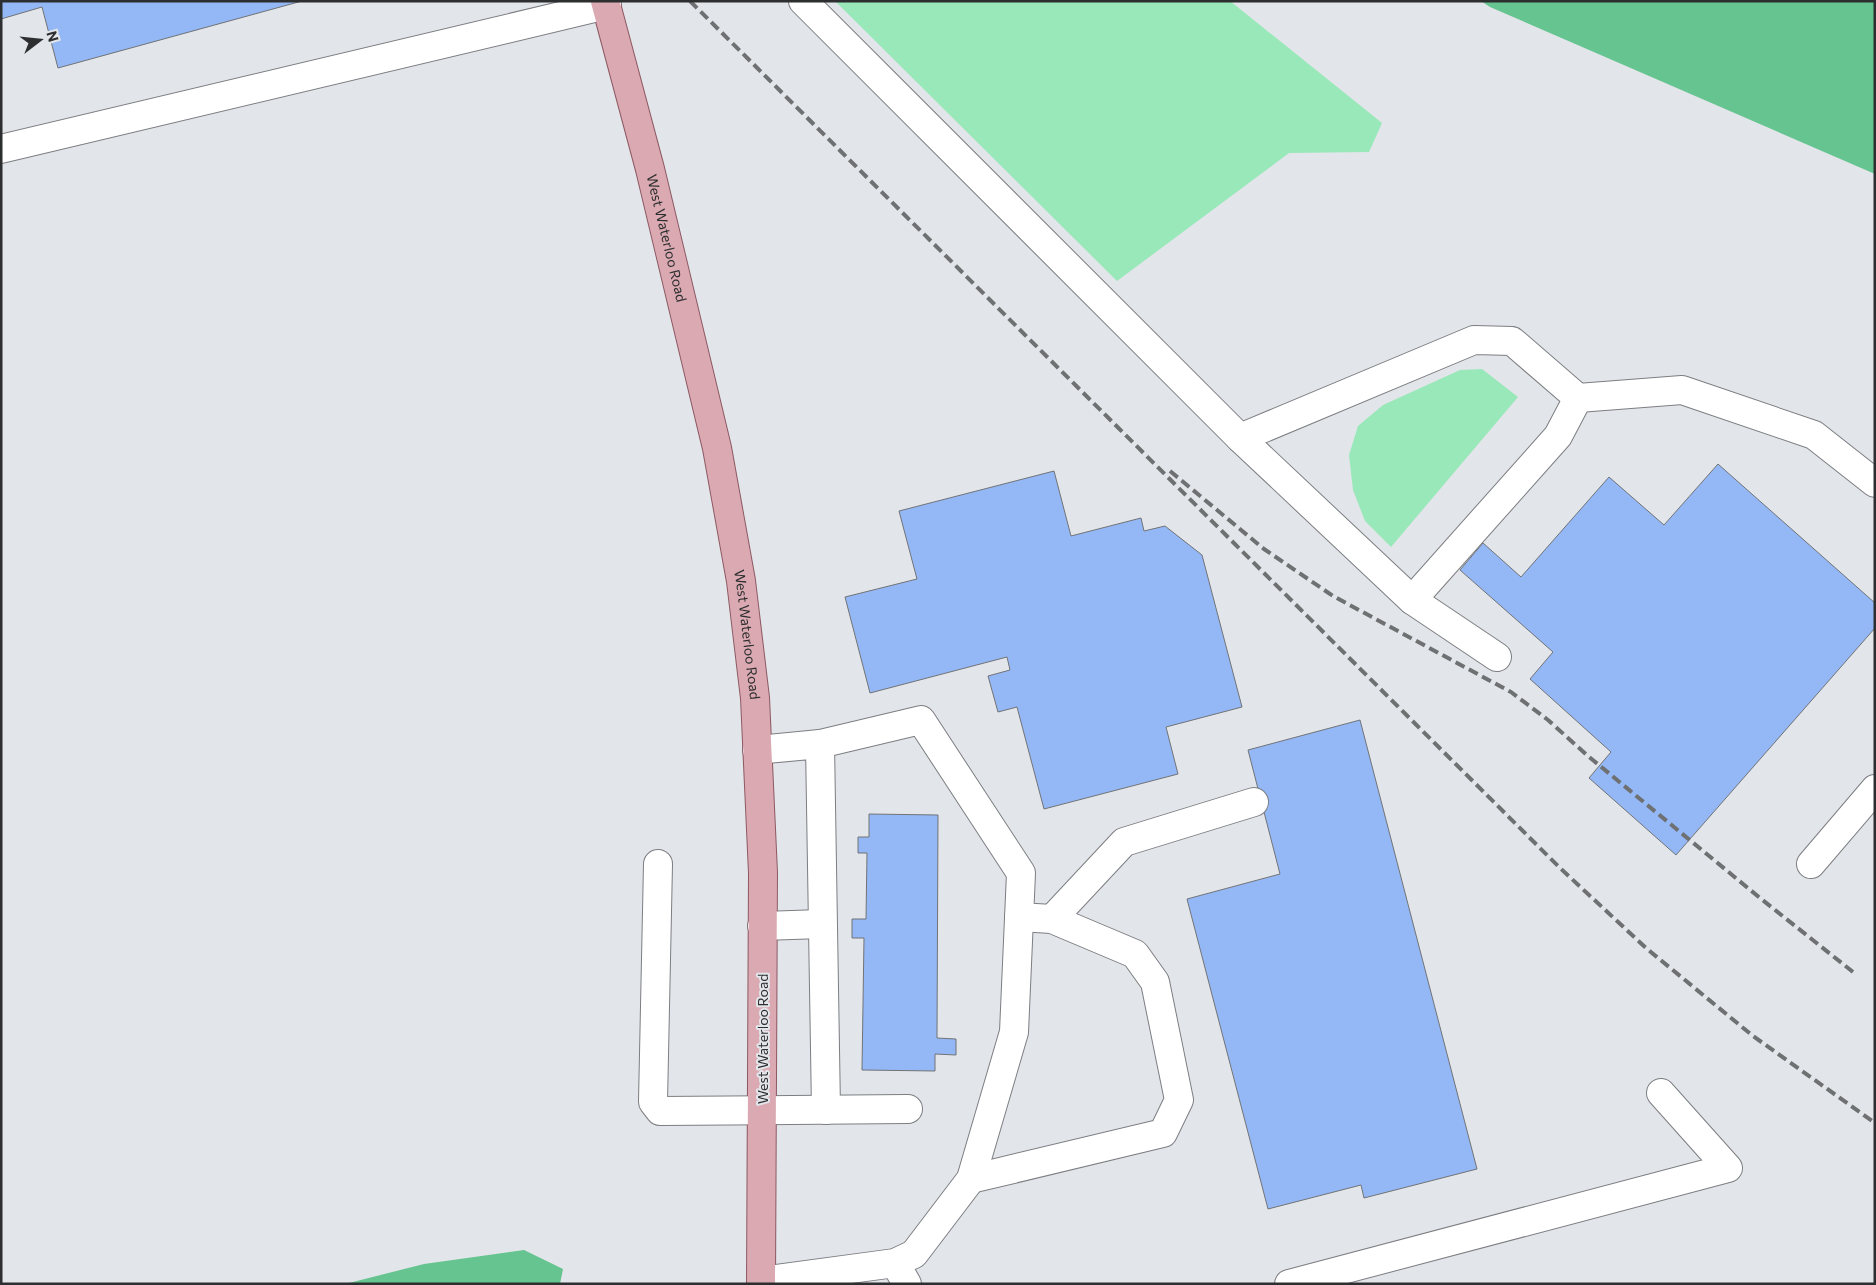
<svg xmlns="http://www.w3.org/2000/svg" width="1876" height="1285" viewBox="0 0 1876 1285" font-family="Commissioner,sans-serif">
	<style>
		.green { fill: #99e8b9 }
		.forest { fill: #65c48f }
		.building { fill: #94b8f5; stroke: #717377 }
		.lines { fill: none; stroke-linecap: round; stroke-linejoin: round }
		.minor-casing { stroke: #7c7e82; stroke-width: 30 }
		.major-casing { stroke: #8d5963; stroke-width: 30 }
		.minor { stroke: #fff; stroke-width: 28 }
		.major { stroke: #daa9b2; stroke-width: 28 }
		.rail { stroke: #6e7072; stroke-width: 4; stroke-dasharray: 10 5; stroke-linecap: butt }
		.labels { text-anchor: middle; stroke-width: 4; stroke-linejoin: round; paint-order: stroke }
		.street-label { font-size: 14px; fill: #2d2e2f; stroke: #e2e5e9 }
	</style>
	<rect width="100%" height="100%" fill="#e2e5e9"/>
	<g class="green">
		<path d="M835,1H1230L1382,123L1369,152L1289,153L1117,281Z"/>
		<path d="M1482,369L1518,397L1391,547L1365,521L1353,490L1349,455L1358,426L1383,405L1460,370Z"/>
	</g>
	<g class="forest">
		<path d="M1481,1H1875V174L1490,7Z"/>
		<path d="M524,1250L563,1269L560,1284H345L424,1264Z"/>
	</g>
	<g class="building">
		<path d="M1,1H302L58,68L42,7L1,19Z"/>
		<path d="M1718,464L1875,603V628L1676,855L1589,778L1611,752L1530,679L1553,652L1460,570L1483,543L1521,577L1609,477L1664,525Z"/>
		<path d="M1054,471L1071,536L1141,518L1144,531L1165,526L1202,555L1242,707L1166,727L1178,774L1044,809L1017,707L998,712L988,676L1010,670L1007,657L870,693L845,597L917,579L899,511Z"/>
		<path d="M1360,720L1477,1169L1364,1198L1361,1185L1268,1209L1187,899L1280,874L1248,750Z"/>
		<path d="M869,814L938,815L937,1038L956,1039V1055L935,1054V1071L862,1070L864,938H852V919H866L867,853H858V837H869Z"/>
	</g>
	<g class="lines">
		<defs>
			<g id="minor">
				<path d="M803,1L1240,438L1412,600L1497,657"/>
				<path d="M1,149L607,5"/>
				<path d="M1240,438L1474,340L1512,341L1578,398L1682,390L1814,435L1875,483"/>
				<path d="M1412,600L1558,436L1578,398"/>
				<path d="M757,750L820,744L826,1110"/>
				<path d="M658,864L653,1102L660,1111L908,1109"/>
				<path d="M1811,864L1875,789"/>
				<path d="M1052,919L1124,842L1254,802"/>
				<path d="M762,926L822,924"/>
				<path d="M971,1179L1163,1133L1179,1100L1155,982L1135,954L1052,919L1019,917"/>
				<path d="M895,1263L907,1284"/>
				<path d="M761,1281L895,1263L914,1254L971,1179L1014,1032L1021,873L921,720L820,744"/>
				<path d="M1289,1284L1728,1168L1661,1093"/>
			</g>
			<g id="major">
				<path id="s1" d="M605,1L650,169L717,448L741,581L755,698L763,873L761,1284"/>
			</g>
		</defs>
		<use href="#minor" class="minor-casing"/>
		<use href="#major" class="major-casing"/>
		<use href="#minor" class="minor"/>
		<use href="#major" class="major"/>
		<g class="rail">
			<path d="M690,1L1559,867L1646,948L1753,1036L1875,1123"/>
			<path d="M1170,471L1264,549L1333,596L1511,692L1548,720L1588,756L1760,898L1853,972"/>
		</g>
	</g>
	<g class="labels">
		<g class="street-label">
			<text dy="5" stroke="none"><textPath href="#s1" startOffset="245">West Waterloo Road</textPath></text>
			<text dy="5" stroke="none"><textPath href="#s1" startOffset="650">West Waterloo Road</textPath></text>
			<text transform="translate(763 1039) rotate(-90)" y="5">West Waterloo Road</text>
		</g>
	</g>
	<rect width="1876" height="1285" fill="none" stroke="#2d2e2f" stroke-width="5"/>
	<g transform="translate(40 40) rotate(74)" stroke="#e2e5e9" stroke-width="4" paint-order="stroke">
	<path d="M0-4L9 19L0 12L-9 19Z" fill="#2d2e2f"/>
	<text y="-8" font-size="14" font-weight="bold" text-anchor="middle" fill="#2d2e2f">N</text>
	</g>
</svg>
